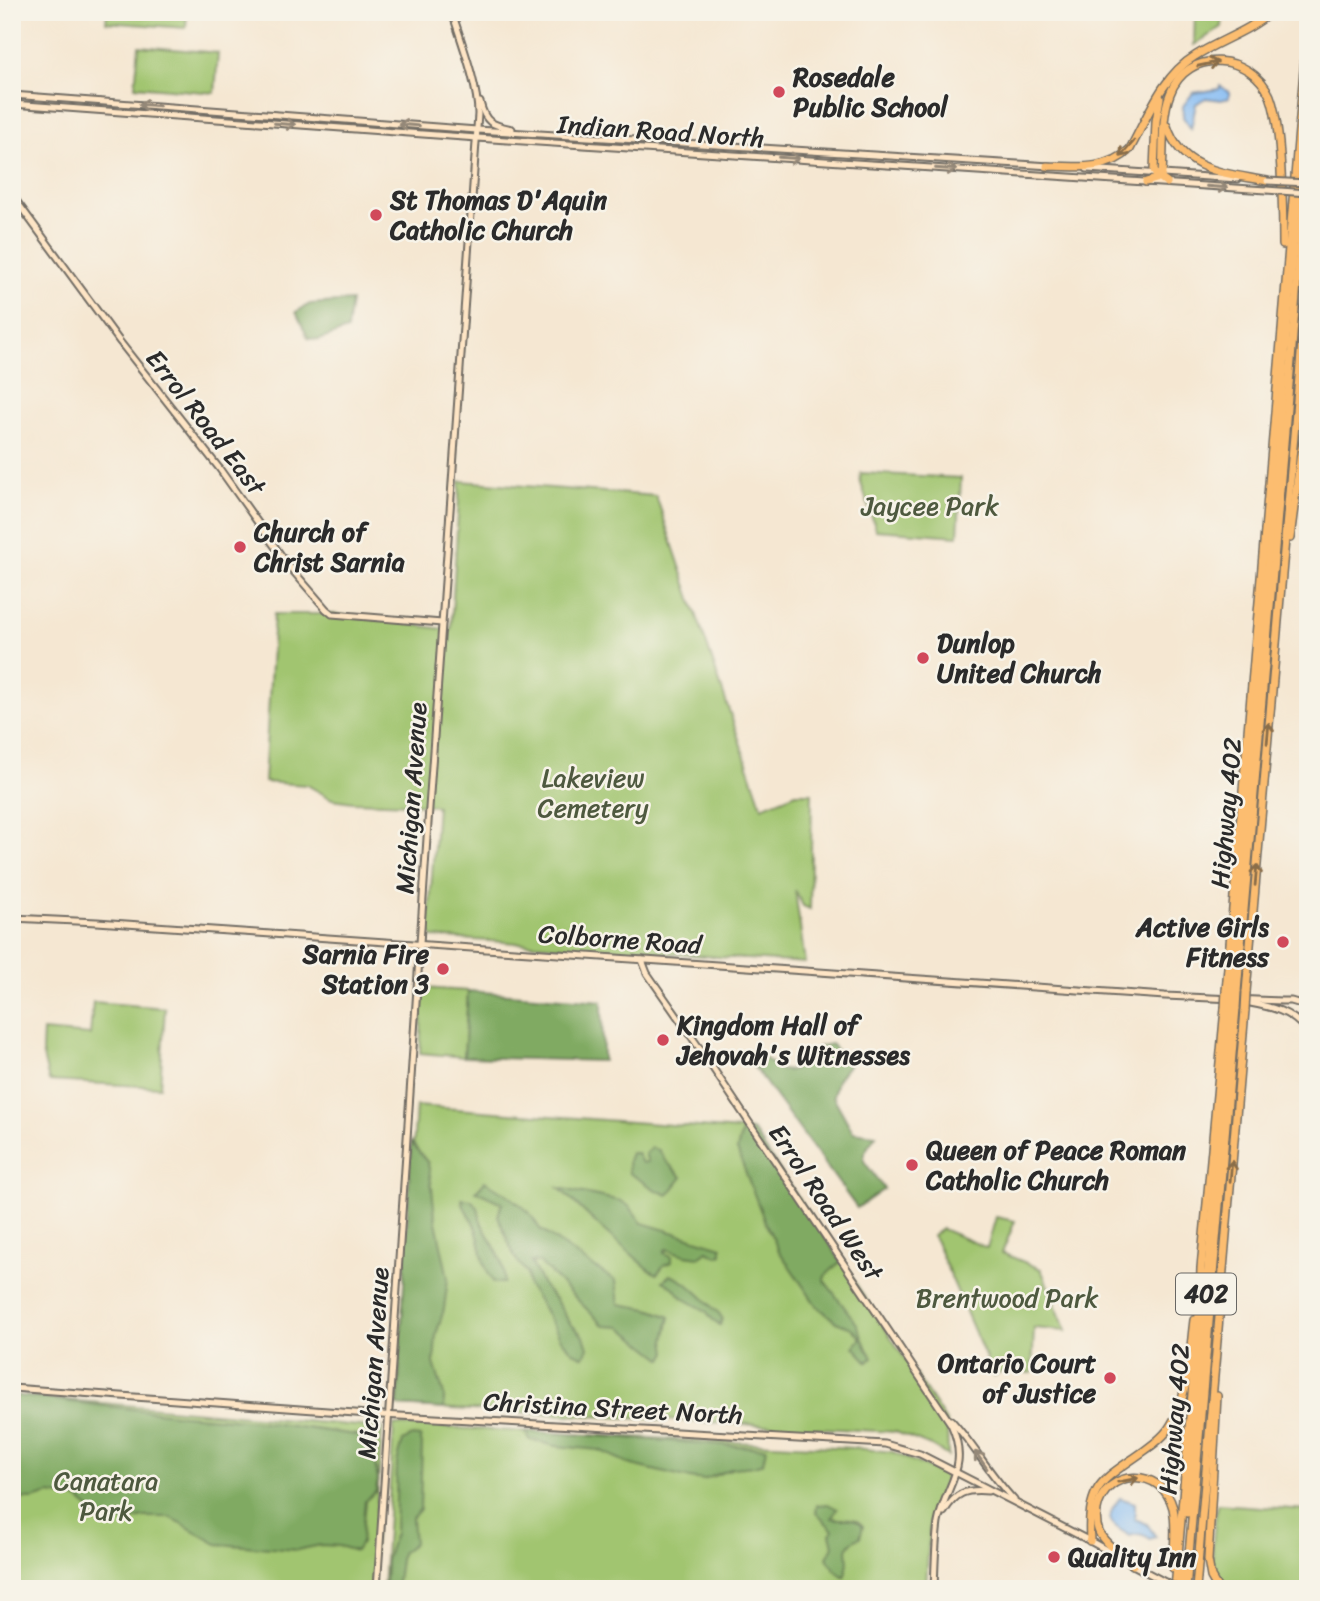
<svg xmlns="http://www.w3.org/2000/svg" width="1320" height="1601" viewBox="0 0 1320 1601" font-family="Sriracha,sans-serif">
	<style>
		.green { fill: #a1c56f; stroke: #66784d; stroke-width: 2 }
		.forest { fill: #80aa62; stroke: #566a46; stroke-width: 2 }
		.water { fill: #84bbf4; stroke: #587390; stroke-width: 2 }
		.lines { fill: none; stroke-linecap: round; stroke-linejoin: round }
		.secondary-casing { stroke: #726d65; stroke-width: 9 }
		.highway-casing { stroke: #726d65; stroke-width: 10 }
		.secondary { stroke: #fee5c5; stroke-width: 5 }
		.highway { stroke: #fcbd6f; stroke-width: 7 }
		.secondary-bridge-casing { stroke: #726d65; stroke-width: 9; stroke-linecap: butt }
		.highway-bridge-casing { stroke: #726d65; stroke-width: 10; stroke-linecap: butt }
		.secondary-bridge { stroke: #fee5c5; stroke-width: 5 }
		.highway-bridge { stroke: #fcbd6f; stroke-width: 7 }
		.oneway { stroke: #896d4a }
		.oneway2 { stroke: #948878 }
		.poi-dot { fill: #d1495b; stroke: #f7f3e8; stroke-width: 2.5 }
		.labels { text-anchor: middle; stroke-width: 5; stroke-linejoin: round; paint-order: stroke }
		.shield { fill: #f7f3e8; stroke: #686764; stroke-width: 2 }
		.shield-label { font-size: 24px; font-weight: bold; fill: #2b2b2b }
		.poi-label { font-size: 26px; font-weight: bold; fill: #2b2b2b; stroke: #f7f3e8; text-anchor: start }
		.street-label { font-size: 26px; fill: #2b2b2b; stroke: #f7f3e8 }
		.park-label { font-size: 26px; fill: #4e593f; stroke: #f7f3e8 }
	</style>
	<rect width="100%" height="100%" fill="#f7f3e8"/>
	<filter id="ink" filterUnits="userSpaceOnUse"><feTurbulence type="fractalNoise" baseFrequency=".0143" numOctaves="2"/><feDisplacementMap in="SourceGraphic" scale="14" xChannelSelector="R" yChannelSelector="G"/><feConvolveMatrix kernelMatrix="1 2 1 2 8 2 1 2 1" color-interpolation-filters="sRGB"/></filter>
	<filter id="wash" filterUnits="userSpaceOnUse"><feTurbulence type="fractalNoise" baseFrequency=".00686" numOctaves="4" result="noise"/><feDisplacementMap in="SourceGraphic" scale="28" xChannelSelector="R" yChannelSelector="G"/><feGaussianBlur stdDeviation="1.57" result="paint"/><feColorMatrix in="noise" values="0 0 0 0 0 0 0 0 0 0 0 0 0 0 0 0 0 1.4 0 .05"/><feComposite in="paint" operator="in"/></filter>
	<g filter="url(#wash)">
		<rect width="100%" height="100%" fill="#f5e7d2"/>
		<g class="green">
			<path d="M107,12H187L186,28L106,22Z"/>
			<path d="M1195,12H1223L1222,27L1194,45Z"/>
			<path d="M139,46L218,53L215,93L135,86Z"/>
			<path d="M861,473L961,478L958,536L876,530L860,480Z"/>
			<path d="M460,481L656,496L762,807L796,793H812L810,909L803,906L795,890L805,963L433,937L428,931L437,806L415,804L353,802L332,799L307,785L264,782L274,614H333L451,630Z"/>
			<path d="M423,988L468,991L464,1057L420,1053Z"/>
			<path d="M93,1002L165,1008L160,1087L49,1081L42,1052L43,1031L90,1035Z"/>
			<path d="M416,1106L753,1131L841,1261L947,1423L948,1456L931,1446L896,1432L396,1406Z"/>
			<path d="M996,1217L1015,1221L1002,1253L1041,1269L1066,1331L1034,1328L1032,1373L1001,1372L994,1377L933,1235L942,1229L987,1248Z"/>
			<path d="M12,1395L382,1428L371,1589H12Z"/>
			<path d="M394,1425L854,1448L893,1452L944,1475L945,1480L930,1515L926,1589H383Z"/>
			<path d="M1217,1504L1308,1510V1589H1224C1205,1568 1215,1531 1217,1504Z"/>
		</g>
		<g class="forest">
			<path d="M351,301L347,330L319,340L308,338L296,312L310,304Z"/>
			<path d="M468,991L602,1001L603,1061L464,1057Z"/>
			<path d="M831,1044L849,1064L837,1080L833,1096L853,1132L876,1135L864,1153V1161L884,1189L857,1208L746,1056L755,1050L780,1070L792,1071L820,1046Z"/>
			<path d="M753,1131L841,1261L825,1276L824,1280L857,1324L867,1349L873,1357L868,1362L854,1347L861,1338L852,1328L836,1322L816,1305L779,1251L765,1222L737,1150L741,1134Z"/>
			<path d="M411,1142L428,1163L432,1188L435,1217L448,1278L444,1309L436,1335L434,1363L444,1395V1409L398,1406Z"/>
			<path d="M651,1148L659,1150L665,1160L682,1177L668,1195L656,1190L629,1173L628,1161L631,1153H637L642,1163L648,1162L645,1154Z"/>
			<path d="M485,1181L508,1195L529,1212L540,1229L585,1261L616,1281L619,1304L649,1309L670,1317L665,1340L667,1352L663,1359L621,1327L604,1326L540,1263L531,1262L545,1289L555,1299L570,1323L584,1337L588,1347L584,1357L573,1352L562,1341L541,1304L528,1286L527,1273L515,1258L498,1216L502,1203L476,1191Z"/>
			<path d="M559,1188L621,1201L630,1207L642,1223L722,1247V1254L717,1256L707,1251L699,1257L685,1255L666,1249L664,1253L672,1256V1262L664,1265L657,1274L651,1271L600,1227Z"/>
			<path d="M462,1199L471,1200C484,1213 476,1211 482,1224C491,1244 506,1258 504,1283H494C480,1264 483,1245 474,1224C470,1214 463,1210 462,1199Z"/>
			<path d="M670,1275C687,1281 699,1293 711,1306C715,1311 719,1311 722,1318L720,1325L712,1319L706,1311L683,1298L673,1287L663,1281Z"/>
			<path d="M12,1395L183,1415L256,1421L370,1437L378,1480L376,1491L365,1501L361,1543L356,1551L338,1546L321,1545L297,1550L217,1544L170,1517H144L124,1522L101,1518L78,1499L50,1494L33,1499L12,1498Z"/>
			<path d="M526,1431L766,1448L763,1463L754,1466L733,1468L704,1480L682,1477L632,1465L599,1450L556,1446L530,1440Z"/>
			<path d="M412,1436L420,1437L422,1444L420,1509L412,1518L414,1543L401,1553L396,1589H385L386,1560L395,1533L397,1462L403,1441Z"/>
			<path d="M828,1504L837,1509L832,1518C847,1522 850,1513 863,1526L860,1537L851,1543L847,1549C848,1559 849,1567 844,1577L835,1570L827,1558L833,1546L830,1534L833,1530L816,1513L817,1505Z"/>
		</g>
		<g class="water">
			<path d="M1220,86L1229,92V98L1221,100L1206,98L1196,104L1191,129L1183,117V106L1193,93L1219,89Z"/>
			<path d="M1120,1498L1135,1503V1519L1147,1524L1156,1537L1150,1539C1144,1534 1137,1533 1130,1536C1109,1523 1103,1519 1120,1498Z"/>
		</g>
	</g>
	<g filter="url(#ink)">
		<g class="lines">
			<defs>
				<g id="secondary">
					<path d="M12,95L477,130L1050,166"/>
					<path d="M480,102C485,123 492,125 512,129"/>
					<path d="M12,104L477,138L1266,190"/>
					<path d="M1087,169L1238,179"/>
					<path d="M12,195L120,342L219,468L288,565L326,609L332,614L442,623"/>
					<path d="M12,918L97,922L1165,996L1282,1001H1291L1308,1006"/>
					<path d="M642,960L647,973L698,1046L951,1424C971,1469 945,1484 938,1523C935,1545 935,1567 934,1589"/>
					<path d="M1245,1002C1272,1007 1290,1010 1308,1032"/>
					<path d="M12,1388L382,1415L885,1444L920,1454L1090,1541L1119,1557"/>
					<path d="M951,1420C974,1445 990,1475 1014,1500"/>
					<path d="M944,1512C956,1492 966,1489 988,1491"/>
					<path d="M1131,1564L1165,1582"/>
					<path d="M377,1589L429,808L478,114C478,85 461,41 452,12"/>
				</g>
				<g id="highway">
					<path d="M1160,98L1156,121L1154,170L1156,175L1167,183"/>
					<path d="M1167,126C1182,172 1226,173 1267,181"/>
					<path d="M1047,166C1075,167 1109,171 1130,149C1148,116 1162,76 1195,56C1220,40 1248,32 1271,12"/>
					<path d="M1146,182L1156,179L1162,174C1164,149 1161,117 1170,94C1187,47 1251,53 1270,96C1276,111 1277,127 1279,143C1282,177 1283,211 1283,245"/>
					<path d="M1290,538L1301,453L1308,418"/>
					<path d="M1226,991C1254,668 1278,345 1308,23"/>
					<path d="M1232,991L1274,497L1296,210L1308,82"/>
					<path d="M1237,992L1291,361L1308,134"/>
					<path d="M1246,992L1308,273"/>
					<path d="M1217,1396L1208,1560L1211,1577L1218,1589"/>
					<path d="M1187,1513L1230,1008"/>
					<path d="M1090,1541C1087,1483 1101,1482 1144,1451C1154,1444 1165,1436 1171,1425C1188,1399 1190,1351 1194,1320"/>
					<path d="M1133,1565C1123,1556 1104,1544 1099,1532C1096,1525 1096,1517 1097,1510C1105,1468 1162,1466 1173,1508C1177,1527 1174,1549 1173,1568"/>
					<path d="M1175,1589L1200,1302L1201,1268L1225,1008"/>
					<path d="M1181,1589L1182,1570"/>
					<path d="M1186,1589L1236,1008"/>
					<path d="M1196,1589L1245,1010"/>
				</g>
			</defs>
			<use href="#secondary" class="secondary-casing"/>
			<use href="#highway" class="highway-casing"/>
			<use href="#secondary" class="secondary"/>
			<use href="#highway" class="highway"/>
			<defs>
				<g id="secondary-bridge">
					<path d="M1267,181L1308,183"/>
					<path d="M1266,190L1308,193"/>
					<path d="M1165,1582L1178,1589"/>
				</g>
				<g id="highway-bridge">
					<path d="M1225,1008L1226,991"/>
					<path d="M1230,1008L1232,991"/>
					<path d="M1236,1008L1237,992"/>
					<path d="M1245,1010L1246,992"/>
				</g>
			</defs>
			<use href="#secondary-bridge" class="secondary-bridge-casing"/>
			<use href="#highway-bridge" class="highway-bridge-casing"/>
			<use href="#secondary-bridge" class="secondary-bridge"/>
			<use href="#highway-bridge" class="highway-bridge"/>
		</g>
		<defs><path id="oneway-shaft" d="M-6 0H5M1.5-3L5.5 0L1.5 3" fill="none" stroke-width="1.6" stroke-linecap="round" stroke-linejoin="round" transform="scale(1.75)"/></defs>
		<g class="oneway">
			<use href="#oneway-shaft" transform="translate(1208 64) rotate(-12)"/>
			<use href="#oneway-shaft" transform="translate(1127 149) rotate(131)"/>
			<use href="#oneway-shaft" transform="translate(1268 733) rotate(-85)"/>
			<use href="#oneway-shaft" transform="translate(1256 875) rotate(-85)"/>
			<use href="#oneway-shaft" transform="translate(1231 1171) rotate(-85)"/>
			<use href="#oneway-shaft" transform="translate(1128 1480) rotate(-11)"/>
		</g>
		<g class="oneway2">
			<use href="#oneway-shaft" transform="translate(149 105) rotate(-176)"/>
			<use href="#oneway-shaft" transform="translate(285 124) rotate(4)"/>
			<use href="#oneway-shaft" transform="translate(409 125) rotate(-175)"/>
			<use href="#oneway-shaft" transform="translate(789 158) rotate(4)"/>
			<use href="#oneway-shaft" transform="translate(946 169) rotate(4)"/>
			<use href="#oneway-shaft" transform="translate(1217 187) rotate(4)"/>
			<use href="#oneway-shaft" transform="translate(981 1460) rotate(-125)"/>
		</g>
	</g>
	<g class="poi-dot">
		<circle cx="779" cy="92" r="7"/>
		<circle cx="376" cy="215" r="7"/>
		<circle cx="240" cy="547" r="7"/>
		<circle cx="923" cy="658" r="7"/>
		<circle cx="1283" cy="942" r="7"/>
		<circle cx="443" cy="969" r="7"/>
		<circle cx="663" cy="1040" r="7"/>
		<circle cx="912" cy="1165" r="7"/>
		<circle cx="1110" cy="1378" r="7"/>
		<circle cx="1054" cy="1557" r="7"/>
	</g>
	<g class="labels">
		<rect class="shield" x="1176" y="1273.5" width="60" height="41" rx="5"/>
		<g class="shield-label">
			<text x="1206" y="1302">402</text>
		</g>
		<g class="poi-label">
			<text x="793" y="86">Rosedale<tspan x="793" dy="30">Public School</tspan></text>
			<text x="390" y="209">St Thomas D'Aquin<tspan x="390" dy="30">Catholic Church</tspan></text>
			<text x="254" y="541">Church of<tspan x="254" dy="30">Christ Sarnia</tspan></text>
			<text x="937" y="652">Dunlop<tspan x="937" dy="30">United Church</tspan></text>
			<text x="1269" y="936" text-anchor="end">Active Girls<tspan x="1269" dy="30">Fitness</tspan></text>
			<text x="429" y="963" text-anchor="end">Sarnia Fire<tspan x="429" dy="30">Station 3</tspan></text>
			<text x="677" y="1034">Kingdom Hall of<tspan x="677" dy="30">Jehovah's Witnesses</tspan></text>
			<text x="926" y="1159">Queen of Peace Roman<tspan x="926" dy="30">Catholic Church</tspan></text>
			<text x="1096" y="1372" text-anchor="end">Ontario Court<tspan x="1096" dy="30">of Justice</tspan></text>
			<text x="1068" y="1566">Quality Inn</text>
		</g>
		<g class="street-label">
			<text transform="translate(661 131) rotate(4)" y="9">Indian Road North</text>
			<text transform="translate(206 422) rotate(52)" y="9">Errol Road East</text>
			<text transform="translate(411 798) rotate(-86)" y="9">Michigan Avenue</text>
			<text transform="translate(1226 813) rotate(-85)" y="9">Highway 402</text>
			<text transform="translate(620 939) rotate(4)" y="9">Colborne Road</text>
			<text transform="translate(826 1202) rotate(56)" y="9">Errol Road West</text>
			<text transform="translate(373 1363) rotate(-86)" y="9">Michigan Avenue</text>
			<text transform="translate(613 1408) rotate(3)" y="9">Christina Street North</text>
			<text transform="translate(1174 1419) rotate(-85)" y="9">Highway 402</text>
		</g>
		<g class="park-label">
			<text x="930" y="515">Jaycee Park</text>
			<text x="593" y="787">Lakeview<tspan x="593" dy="30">Cemetery</tspan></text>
			<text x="1007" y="1307">Brentwood Park</text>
			<text x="106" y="1490">Canatara<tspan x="106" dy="30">Park</tspan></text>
		</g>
	</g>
	<rect width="1320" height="1601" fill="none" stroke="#f7f3e8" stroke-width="42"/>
</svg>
